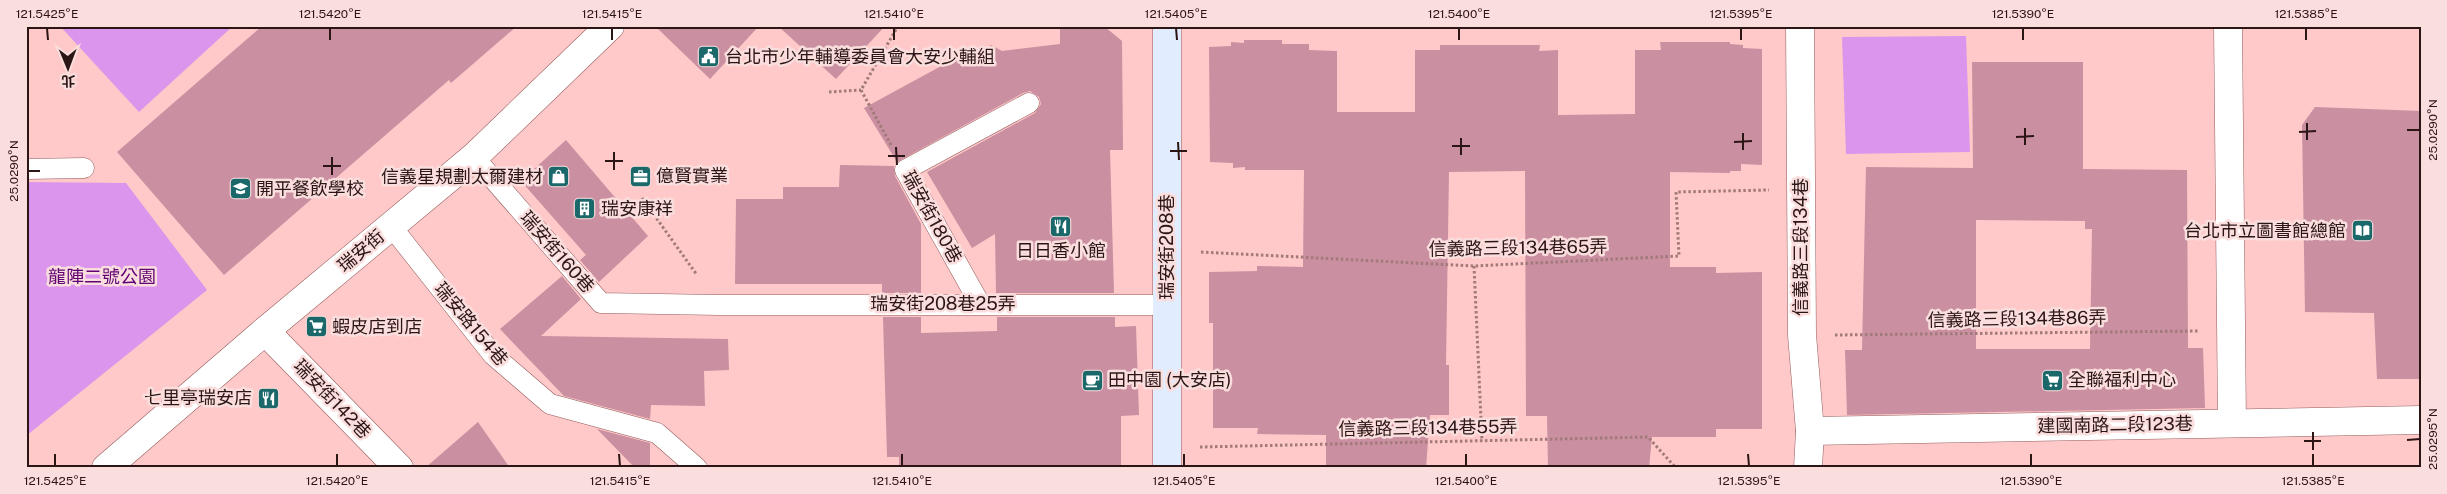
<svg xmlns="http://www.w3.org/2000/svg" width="2447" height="494" viewBox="0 0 2447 494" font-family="'Public Sans','Noto Sans TC',sans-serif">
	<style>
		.green { fill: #db95ed }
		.building { fill: #ca8fa1; fill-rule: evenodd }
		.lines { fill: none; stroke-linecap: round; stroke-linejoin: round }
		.lane-casing { stroke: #955c5d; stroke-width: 21 }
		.street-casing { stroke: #955c5d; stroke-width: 29 }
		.secondary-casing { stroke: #955c5d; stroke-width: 29 }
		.path { stroke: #a17a79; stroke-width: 3; stroke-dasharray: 2.5 2.5; stroke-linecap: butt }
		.lane { stroke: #fff; stroke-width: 20 }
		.street { stroke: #fff; stroke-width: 28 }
		.secondary { stroke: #e1ecfe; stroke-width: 28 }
		.ticks { fill: none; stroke: #2c1515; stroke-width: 2 }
		.labels { text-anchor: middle; stroke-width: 5; stroke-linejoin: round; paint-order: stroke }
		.poi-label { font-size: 18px; fill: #2c1515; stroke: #f9dedd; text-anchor: start }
		.street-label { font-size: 18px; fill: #2c1515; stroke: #f9dedd }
		.park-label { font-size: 18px; fill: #610074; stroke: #f9dedd }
		.neatline { fill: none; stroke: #2c1515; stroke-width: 2 }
		.ticks-label { font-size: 12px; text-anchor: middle; fill: #2c1515 }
	</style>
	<rect width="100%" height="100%" fill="#fec9c8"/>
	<g class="green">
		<path d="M60,26H233L139,112Z"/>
		<path d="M1966,36L1970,152L1846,154L1842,37Z"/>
		<path d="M26,182L126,183L207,290L26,436Z"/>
	</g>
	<g class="building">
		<path d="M262,26H517L451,83L449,80L224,275L117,152Z"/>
		<path d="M655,26H759L710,79Z"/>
		<path d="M778,26H885L836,79Z"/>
		<path d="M1060,26L1105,27L1122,41L1123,150H1110L1114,293H996L995,234L972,248L927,172L1035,113L1041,104L1039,97L1030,91L1023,93L897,162L864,108L967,52L972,60L991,45L1002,51L1060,44Z"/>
		<path d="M1244,40H1282V44H1309V50L1337,51V112H1415V50H1440V45H1540L1539,51L1558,50V115L1635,114V50H1661L1660,42H1730V44L1743,45V48L1762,49V165L1741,164V171H1730V173L1670,172V267H1716V273L1762,272V429H1716V437H1652L1649,468H1548L1547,416H1526L1525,171L1449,172L1446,365H1449V415H1430L1426,468H1326V435L1257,434L1258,428H1213V323H1209V272L1257,271V266L1303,267L1304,170H1245V167L1233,168V163L1210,162L1209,47L1231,46V42L1244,43Z"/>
		<path d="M1972,62H2083V169L2187,170L2188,348H2203L2205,408L1847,415L1845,350H1862L1866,167L1973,168ZM1976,220L2085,221V229H2092L2090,349H1976Z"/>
		<path d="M2315,107L2421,111V379H2377L2374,313L2305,312L2302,125Z"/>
		<path d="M566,140L648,236L599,282L580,260L586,255L521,181Z"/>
		<path d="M840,165L894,166L895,176L921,224V293H882V284H735L736,199H783V187H839Z"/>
		<path d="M562,276L581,299L541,336L728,339L729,370L704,371L705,406L651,405L650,419L564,396L500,329Z"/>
		<path d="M883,317H921V333L997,331V317H1115V327L1136,326L1139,415L1121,416V468H899V457H887Z"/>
		<path d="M478,422L510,468H425Z"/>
		<path d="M597,429L650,443V468H635Z"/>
	</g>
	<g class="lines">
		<defs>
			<g id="lane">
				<path d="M474,157L601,303L719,305H1167"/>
				<path d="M26,169L84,168"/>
				<path d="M391,226L493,355L550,404L657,433L697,468"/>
				<path d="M980,304L905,170L1029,103"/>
			</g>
			<g id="street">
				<path d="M1800,26L1802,335L1810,431L1808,468"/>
				<path d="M2228,26L2232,422"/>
				<path d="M265,331L399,468"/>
				<path d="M1810,431L2421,420"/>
				<path d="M106,468L265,331L474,157L610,26"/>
			</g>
			<path id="secondary" d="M1167,26V468"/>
		</defs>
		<use href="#lane" class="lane-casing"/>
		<use href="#street" class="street-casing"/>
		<use href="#secondary" class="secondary-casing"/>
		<g class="path">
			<path d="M829,92L861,90"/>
			<path d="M891,145L861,90L898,26"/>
			<path d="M642,198L697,275"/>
			<path d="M1201,252L1474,266L1679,256L1676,192L1769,190"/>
			<path d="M1474,266L1482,441"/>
			<path d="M1835,335L2199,331"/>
			<path d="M1200,447L1648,437L1676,468"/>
		</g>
		<use href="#lane" class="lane"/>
		<use href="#street" class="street"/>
		<use href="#secondary" class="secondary"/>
	</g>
	<path class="ticks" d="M47,28L48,40M330,28V40M612,28V40M894,28V40M1176,28L1177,40M1459,28V40M1741,28V40M2023,28V40M2306,28V40M2307,123V140M2025,128V145M2407,130H2420M2299,132L2316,131M1743,133V150M2016,137L2034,136M1461,138V155M1178,142L1179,160M1734,142L1752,141M1452,146H1470M896,147L897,165M1170,151H1187M614,152V170M888,156H905M332,157V175M605,161H623M323,166H341M28,171H40M2313,432V450M2407,440L2420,439M2304,441H2321M55,454V466M337,454V466M619,454L620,466M902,454V466M1184,454V466M1466,454V466M1748,454L1749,466M2031,454V466M2313,454V466"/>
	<defs>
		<symbol id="civic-square" viewBox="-11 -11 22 22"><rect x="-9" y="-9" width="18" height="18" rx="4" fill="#1b686b" stroke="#f9dedd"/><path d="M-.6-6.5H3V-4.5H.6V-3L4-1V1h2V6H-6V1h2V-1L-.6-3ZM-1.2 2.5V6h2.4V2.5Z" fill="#fff"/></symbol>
		<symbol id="office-square" viewBox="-11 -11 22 22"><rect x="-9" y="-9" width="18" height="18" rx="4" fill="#1b686b" stroke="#f9dedd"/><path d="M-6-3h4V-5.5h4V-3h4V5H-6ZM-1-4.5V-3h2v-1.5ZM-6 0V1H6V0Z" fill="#fff"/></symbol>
		<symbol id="shop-square" viewBox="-11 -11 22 22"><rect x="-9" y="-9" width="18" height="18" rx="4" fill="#1b686b" stroke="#f9dedd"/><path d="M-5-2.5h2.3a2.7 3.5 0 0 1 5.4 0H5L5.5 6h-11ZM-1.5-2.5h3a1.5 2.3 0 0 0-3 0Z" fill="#fff"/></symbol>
		<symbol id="school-square" viewBox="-11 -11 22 22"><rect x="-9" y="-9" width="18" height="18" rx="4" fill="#1b686b" stroke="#f9dedd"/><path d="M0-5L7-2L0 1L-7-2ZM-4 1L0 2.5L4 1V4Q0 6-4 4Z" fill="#fff"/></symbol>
		<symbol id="building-square" viewBox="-11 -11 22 22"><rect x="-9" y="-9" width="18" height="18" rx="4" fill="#1b686b" stroke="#f9dedd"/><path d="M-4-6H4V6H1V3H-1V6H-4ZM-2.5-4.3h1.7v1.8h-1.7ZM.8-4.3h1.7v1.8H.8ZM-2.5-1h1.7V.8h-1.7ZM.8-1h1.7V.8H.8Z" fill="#fff"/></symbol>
		<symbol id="restaurant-square" viewBox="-11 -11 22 22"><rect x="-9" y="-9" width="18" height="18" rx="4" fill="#1b686b" stroke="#f9dedd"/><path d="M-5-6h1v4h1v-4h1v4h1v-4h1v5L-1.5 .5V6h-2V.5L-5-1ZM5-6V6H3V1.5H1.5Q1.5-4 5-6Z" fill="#fff"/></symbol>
		<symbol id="library-square" viewBox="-11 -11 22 22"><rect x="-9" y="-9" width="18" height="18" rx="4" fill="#1b686b" stroke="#f9dedd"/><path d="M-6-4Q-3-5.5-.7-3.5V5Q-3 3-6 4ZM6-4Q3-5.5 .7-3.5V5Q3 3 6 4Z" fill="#fff"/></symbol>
		<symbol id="supermarket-square" viewBox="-11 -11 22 22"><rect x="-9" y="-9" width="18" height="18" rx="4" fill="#1b686b" stroke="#f9dedd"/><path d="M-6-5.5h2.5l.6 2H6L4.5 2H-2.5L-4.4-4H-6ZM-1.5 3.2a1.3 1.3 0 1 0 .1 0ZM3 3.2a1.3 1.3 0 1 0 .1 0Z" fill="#fff"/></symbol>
		<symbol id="cafe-square" viewBox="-11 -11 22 22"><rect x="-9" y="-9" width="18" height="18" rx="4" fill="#1b686b" stroke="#f9dedd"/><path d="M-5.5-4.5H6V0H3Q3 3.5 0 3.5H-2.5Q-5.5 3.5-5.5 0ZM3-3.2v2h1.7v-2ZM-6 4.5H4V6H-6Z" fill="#fff"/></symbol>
	</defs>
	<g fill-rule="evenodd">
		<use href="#civic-square" x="696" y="44" width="25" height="25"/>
		<use href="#office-square" x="628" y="164" width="25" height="25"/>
		<use href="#shop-square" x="546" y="164" width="25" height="25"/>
		<use href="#school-square" x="228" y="176" width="25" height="25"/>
		<use href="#building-square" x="572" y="196" width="25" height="25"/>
		<use href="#restaurant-square" x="1048" y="214" width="25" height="25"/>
		<use href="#library-square" x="2350" y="218" width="25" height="25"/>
		<use href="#supermarket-square" x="304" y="314" width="25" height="25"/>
		<use href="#cafe-square" x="1080" y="368" width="25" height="25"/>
		<use href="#supermarket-square" x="2040" y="368" width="25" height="25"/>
		<use href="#restaurant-square" x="256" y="386" width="25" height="25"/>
	</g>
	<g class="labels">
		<g class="poi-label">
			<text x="725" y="63">台北市少年輔導委員會大安少輔組</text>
			<text x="656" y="182">億賢實業</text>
			<text x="543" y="183" text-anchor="end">信義星規劃太爾建材</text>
			<text x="256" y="195">開平餐飲學校</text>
			<text x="601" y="215">瑞安康祥</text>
			<text x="2346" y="237" text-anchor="end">台北市立圖書館總館</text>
			<text x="1061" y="257" text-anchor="middle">日日香小館</text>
			<text x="332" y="333">蝦皮店到店</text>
			<text x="1108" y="386">田中園 (大安店)</text>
			<text x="2068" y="386">全聯福利中心</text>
			<text x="252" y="404" text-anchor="end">七里亭瑞安店</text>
		</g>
		<g class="street-label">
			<text transform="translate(932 217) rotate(61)" y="6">瑞安街180巷</text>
			<text transform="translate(1167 247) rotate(-90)" y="6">瑞安街208巷</text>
			<text transform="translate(1801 247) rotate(-90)" y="6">信義路三段134巷</text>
			<text transform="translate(1518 248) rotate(-1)" y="6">信義路三段134巷65弄</text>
			<text transform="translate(361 251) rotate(-40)" y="6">瑞安街</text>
			<text transform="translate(557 252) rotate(49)" y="6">瑞安街160巷</text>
			<text x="943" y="310">瑞安街208巷25弄</text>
			<text transform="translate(2017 319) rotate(-1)" y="6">信義路三段134巷86弄</text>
			<text transform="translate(471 324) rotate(50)" y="6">瑞安路154巷</text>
			<text transform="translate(332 399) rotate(46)" y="6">瑞安街142巷</text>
			<text transform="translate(2115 425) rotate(-1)" y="6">建國南路二段123巷</text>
			<text transform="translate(1428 428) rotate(-1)" y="6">信義路三段134巷55弄</text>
		</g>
		<g class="park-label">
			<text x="102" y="283">龍陣二號公園</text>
		</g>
	</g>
	<rect width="2447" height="494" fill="none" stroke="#f9dedd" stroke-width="55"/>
	<g transform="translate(68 68) rotate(179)" stroke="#f9dedd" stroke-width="4" paint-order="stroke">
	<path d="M0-4L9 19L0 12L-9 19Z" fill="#2c1515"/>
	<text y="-8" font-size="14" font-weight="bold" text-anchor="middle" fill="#2c1515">北</text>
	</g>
	<rect x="28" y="28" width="2392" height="438" class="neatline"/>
	<g class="ticks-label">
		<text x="47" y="18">121.5425°E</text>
		<text x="330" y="18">121.5420°E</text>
		<text x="612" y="18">121.5415°E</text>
		<text x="894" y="18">121.5410°E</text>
		<text x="1176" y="18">121.5405°E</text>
		<text x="1459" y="18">121.5400°E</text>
		<text x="1741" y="18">121.5395°E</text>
		<text x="2023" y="18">121.5390°E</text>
		<text x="2306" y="18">121.5385°E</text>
		<text transform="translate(2433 130) rotate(-90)" y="4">25.0290°N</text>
		<text transform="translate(14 171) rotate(-90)" y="4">25.0290°N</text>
		<text transform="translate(2433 439) rotate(-90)" y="4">25.0295°N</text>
		<text x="55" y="485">121.5425°E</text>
		<text x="337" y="485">121.5420°E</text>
		<text x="620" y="485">121.5415°E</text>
		<text x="902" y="485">121.5410°E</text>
		<text x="1184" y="485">121.5405°E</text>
		<text x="1466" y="485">121.5400°E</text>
		<text x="1749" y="485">121.5395°E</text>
		<text x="2031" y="485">121.5390°E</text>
		<text x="2313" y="485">121.5385°E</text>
	</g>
</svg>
